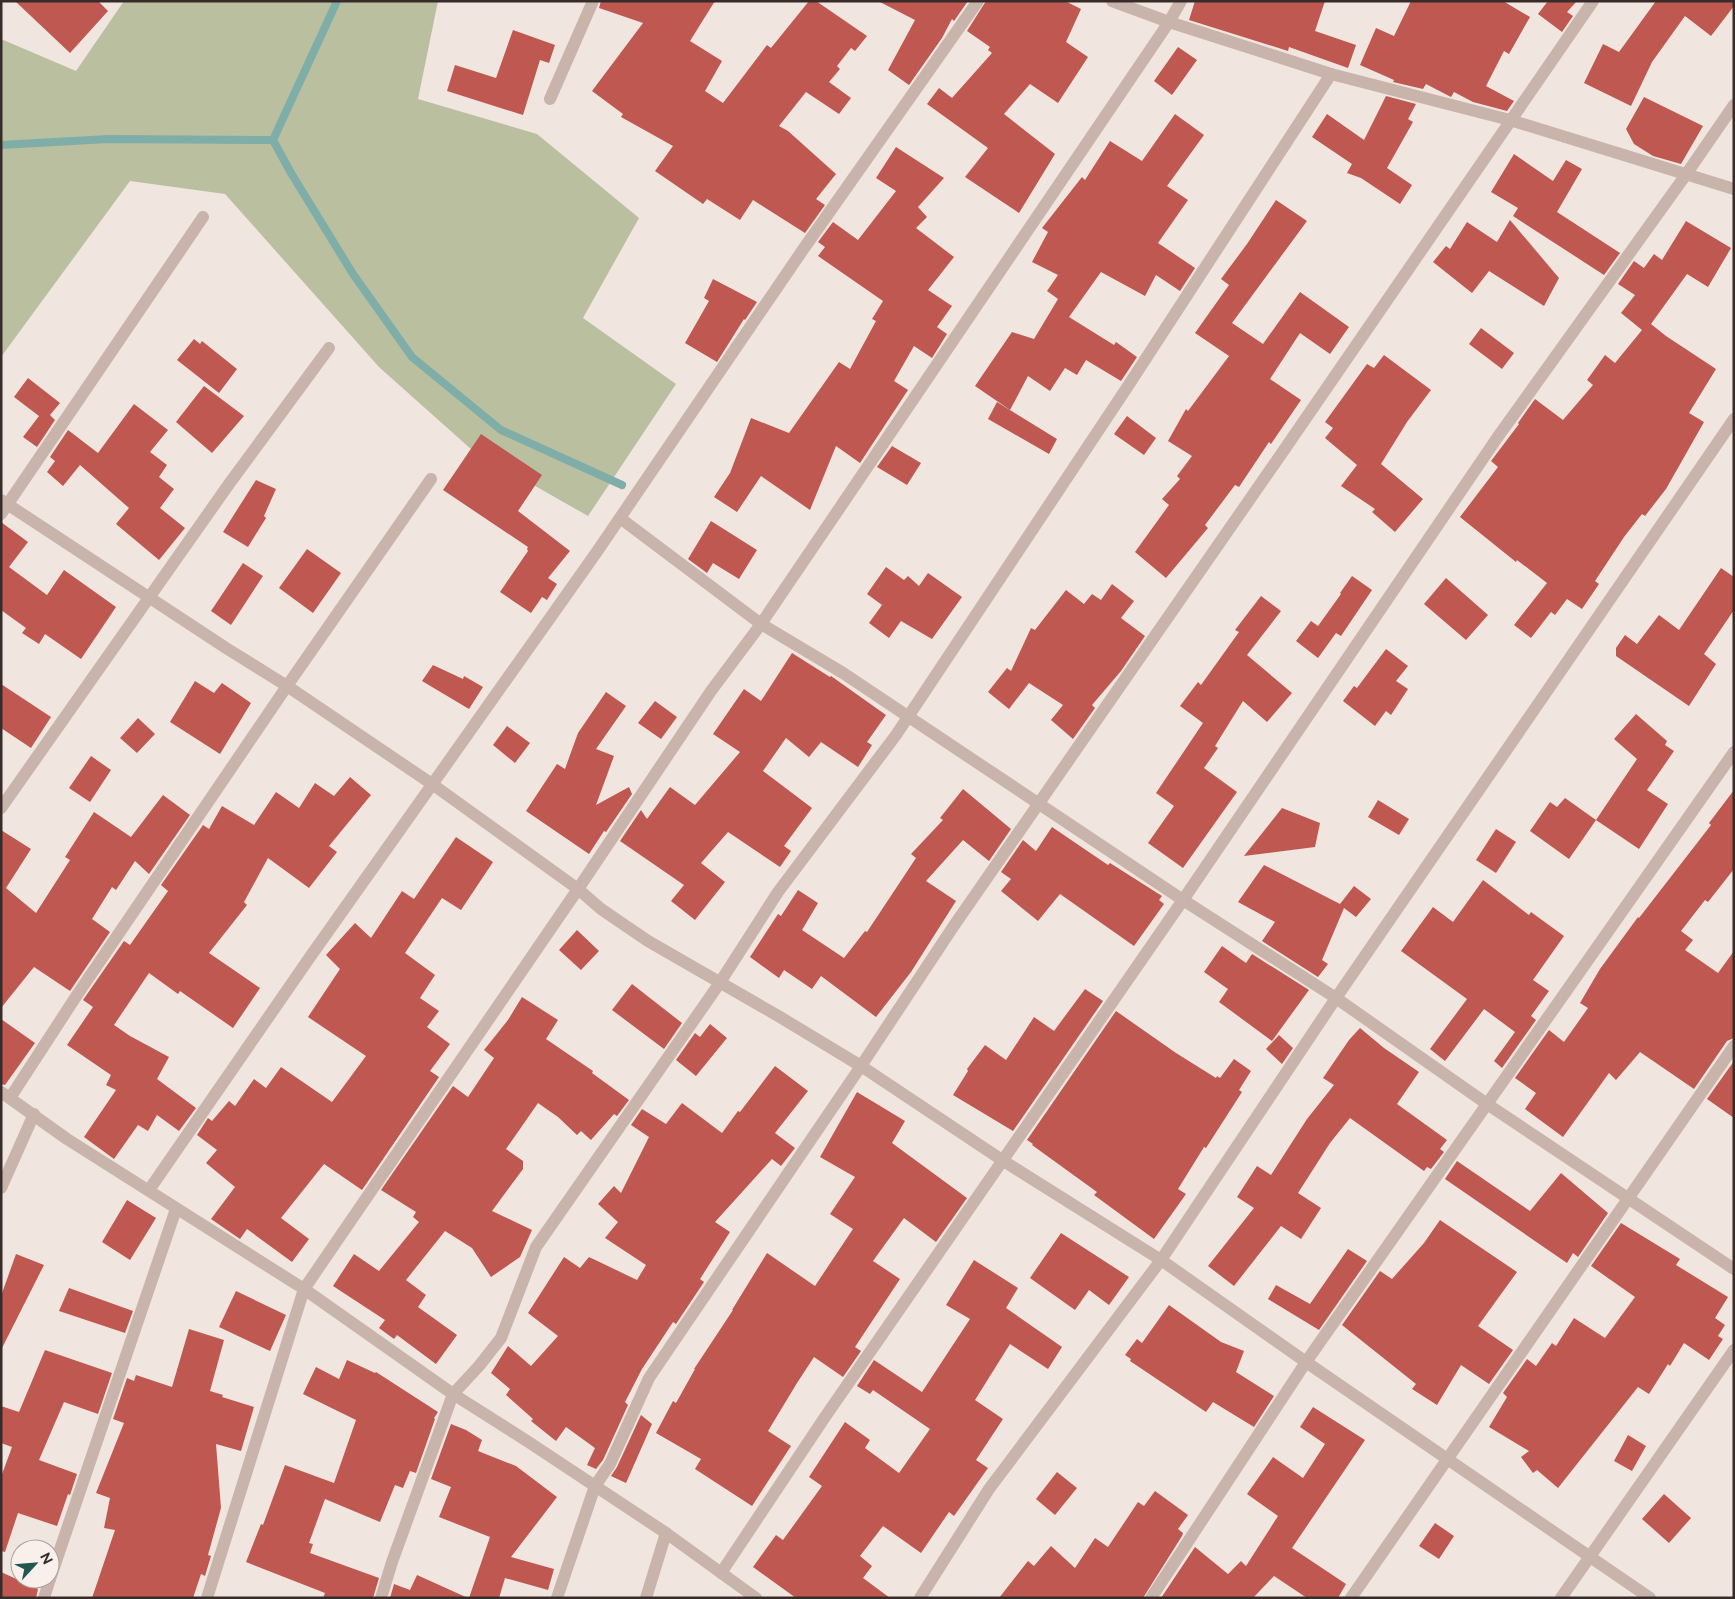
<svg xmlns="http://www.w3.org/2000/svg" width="1735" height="1599" viewBox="0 0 1735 1599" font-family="Raleway,sans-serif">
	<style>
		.green { fill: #babf9f }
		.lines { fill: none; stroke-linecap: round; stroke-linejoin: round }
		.stream { stroke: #7fada7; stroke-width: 8 }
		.building { fill: #be5850 }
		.minor { stroke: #c9b4ab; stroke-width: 12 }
	</style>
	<rect width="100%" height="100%" fill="#f1e5df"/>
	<path class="green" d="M124,1H438L418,99L537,134L639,218L583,318L676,384L588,516L472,450L379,367L225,194L130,181L1,357V39L76,71Z"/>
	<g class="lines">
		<g class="stream">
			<path d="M273,140L291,173L353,274L412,357L501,430L622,485"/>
			<path d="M1,145L108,139L273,140L337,1"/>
		</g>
	</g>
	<g class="building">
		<path d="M15,1H98L108,11L70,53Z"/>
		<path d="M601,1H715L690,41L722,61L705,91L723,103L767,45L771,48L809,1H816L867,36L855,51L851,48L837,66L840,69L829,82L851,98L839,114L806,92L779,126L788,131L836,174L816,199L825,205L805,233L753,200L740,220L707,199L703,204L655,171L673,146L621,117L623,114L592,91L643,23L599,8Z"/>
		<path d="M878,1H968L954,21L952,19L942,38L909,85L888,70L915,20Z"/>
		<path d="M986,1H1065L1081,9L1066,42L1088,57L1058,103L1030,84L1004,114L1055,154L1019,213L965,177L988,148L927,104L939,88L952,98L992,53L988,50L990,47L967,31Z"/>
		<path d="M1195,1H1325L1315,31L1356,45L1348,68L1289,47L1288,51L1189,20Z"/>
		<path d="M1411,1H1503L1530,17L1509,54L1504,51L1486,86L1514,101L1507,111L1473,102L1454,92L1451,97L1426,84L1423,89L1393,82L1394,80L1360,65L1376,28L1394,36Z"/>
		<path d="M1548,1H1577L1567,12L1573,16L1562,32L1538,14Z"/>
		<path d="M1656,1H1734V6L1711,36L1685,16L1652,62L1631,106L1584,83L1603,44L1619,52Z"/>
		<path d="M513,30L555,45L549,63L540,60L523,115L447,91L455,65L496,78Z"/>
		<path d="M1178,47L1197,60L1172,95L1154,81Z"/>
		<path d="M1386,96L1416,104L1408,119L1413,122L1387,168L1412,185L1400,204L1361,178L1347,173L1352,164L1312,137L1327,114L1364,140Z"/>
		<path d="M1644,97L1703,126L1681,164L1653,156L1634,144L1626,129Z"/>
		<path d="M1175,114L1204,135L1167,186L1188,200L1158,243L1195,268L1180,291L1156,275L1145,296L1101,272L1069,317L1114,345L1116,342L1137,357L1121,381L1086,360L1077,375L1065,368L1050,391L1028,376L1010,410L975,386L1012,332L1034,339L1058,299L1047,291L1058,275L1032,262L1048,232L1042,228L1082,177L1085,180L1110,141L1142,161Z"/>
		<path d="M896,147L944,178L918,207L927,217L916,228L954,257L928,290L952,306L937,327L947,334L932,358L914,346L894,381L908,390L860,463L836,446L810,510L761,476L737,512L714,497L730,473L751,418L789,433L839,362L850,369L876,321L872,319L883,301L818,256L825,247L818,242L833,222L858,240L896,191L876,178Z"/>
		<path d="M1514,154L1553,181L1566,160L1582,169L1557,212L1620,253L1604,275L1513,216L1518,208L1491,192Z"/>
		<path d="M1276,200L1307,221L1232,323L1263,344L1300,292L1349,327L1330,354L1300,333L1270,379L1301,400L1271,444L1269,442L1239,487L1235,485L1205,525L1208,528L1166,578L1135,552L1169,505L1162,499L1180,479L1177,476L1192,456L1168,441L1186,409L1188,411L1229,356L1195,333L1229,285L1221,279L1247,244Z"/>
		<path d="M1510,220L1559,278L1544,306L1489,271L1472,293L1433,262L1446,246L1450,249L1467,222L1497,242Z"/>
		<path d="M1686,221L1731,248L1708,287L1687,274L1651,324L1666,336L1716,369L1689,413L1704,422L1666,489L1645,516L1642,514L1624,537L1595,581L1599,584L1582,609L1567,599L1555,615L1551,612L1531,638L1514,625L1547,583L1517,560L1516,562L1460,517L1498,467L1491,461L1519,424L1518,423L1535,399L1563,420L1593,385L1587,380L1605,355L1615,363L1642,330L1621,313L1635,295L1618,284L1634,261L1644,268L1654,254L1662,260Z"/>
		<path d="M713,279L757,302L745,320L744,319L717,362L685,343L709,301L704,298Z"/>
		<path d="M1481,328L1514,353L1502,369L1469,344Z"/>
		<path d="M194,339L200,344L202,341L237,369L219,393L177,360Z"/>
		<path d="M1384,355L1431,390L1407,422L1381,464L1423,499L1395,532L1372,512L1375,509L1341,486L1357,465L1325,438L1333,428L1325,422L1367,364L1374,368Z"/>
		<path d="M28,378L60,403L50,415L55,420L37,447L23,437L39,416L14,397Z"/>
		<path d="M204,386L244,416L212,453L176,422Z"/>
		<path d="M997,402L1057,439L1049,454L988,419Z"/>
		<path d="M134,404L168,430L150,452L167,465L159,477L174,489L160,508L185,528L159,560L116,524L129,508L80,465L63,486L47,472L55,461L50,457L68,430L98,453Z"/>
		<path d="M1127,416L1156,438L1144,455L1114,434Z"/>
		<path d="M481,434L542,475L518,511L570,551L548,578L557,584L547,600L542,597L531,613L500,592L528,551L527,549L528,547L443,490Z"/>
		<path d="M892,446L921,463L907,485L877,467Z"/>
		<path d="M256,480L276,489L264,516L266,518L248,547L223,532Z"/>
		<path d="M711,521L757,550L739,579L713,563L707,573L688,559Z"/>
		<path d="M1,522L28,542L9,567L47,595L64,570L116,607L81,659L45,634L39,644L22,633L26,628L1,610Z"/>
		<path d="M307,549L341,573L313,613L279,588Z"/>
		<path d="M243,563L263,576L231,625L211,611Z"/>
		<path d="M886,567L904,580L908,576L919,586L928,573L962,597L932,639L901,621L889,638L869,623L882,605L867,594Z"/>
		<path d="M1721,568L1734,577V610L1704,654L1716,664L1689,706L1616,656V648L1625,635L1637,644L1659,615L1679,630Z"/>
		<path d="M1352,576L1372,590L1341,636L1336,633L1318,658L1296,641L1311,621L1318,626L1341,594L1340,593Z"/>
		<path d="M1446,578L1488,615L1466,640L1424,604Z"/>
		<path d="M1112,584L1134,601L1121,618L1145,636L1121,671L1092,705L1095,708L1073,739L1051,720L1063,705L1029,683L1009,709L988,692L1007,668L1011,671L1031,628L1035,630L1066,590L1084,604L1092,594L1101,600Z"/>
		<path d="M1261,596L1281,611L1247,655L1292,693L1267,722L1243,701L1215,746L1218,748L1204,768L1237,792L1183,868L1148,843L1174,806L1156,793L1203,723L1180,706L1198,682L1201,685L1239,632L1235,630Z"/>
		<path d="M1386,649L1408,666L1396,681L1408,689L1391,715L1386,711L1375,726L1343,701L1354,686L1357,688Z"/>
		<path d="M792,653L830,677L831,676L886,715L867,742L872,745L858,767L821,742L809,757L786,738L763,771L812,808L784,846L791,851L780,867L728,832L701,863L725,882L695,920L671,901L684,885L620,841L641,810L647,819L670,787L695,805L740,752L713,734L744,689L761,701Z"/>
		<path d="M433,665L463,679L464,676L483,687L469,709L422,681Z"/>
		<path d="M195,681L214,693L222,683L251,703L220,754L170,722Z"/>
		<path d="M1,684L51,717L31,748L1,728Z"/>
		<path d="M606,692L626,706L596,749L614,756L596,805L629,787L632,794L606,832L604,831L589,854L526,811L557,764L565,769L578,733Z"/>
		<path d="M655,701L677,717L661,739L638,723Z"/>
		<path d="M1636,714L1667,741L1665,745L1674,751L1647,790L1668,804L1639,849L1596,820L1637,759L1614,739Z"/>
		<path d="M138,718L155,734L137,753L120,738Z"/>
		<path d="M507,726L530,743L515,763L493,745Z"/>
		<path d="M91,756L111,770L90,802L69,788Z"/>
		<path d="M350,777L371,795L329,846L337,852L309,888L268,858L244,902L247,905L209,953L260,988L233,1028L180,991L178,994L149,973L114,1025L130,1036L169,1057L157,1079L196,1108L179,1131L157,1115L148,1131L138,1125L114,1159L84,1137L116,1090L106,1085L111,1075L67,1045L93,1007L83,1000L124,941L130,945L168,891L161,885L203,825L209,829L222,806L254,825L276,792L299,808L315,783L334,796Z"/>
		<path d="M963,789L1011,829L989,861L963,840L926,881L956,901L911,972L876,1017L821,976L812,989L784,970L779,978L750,957L778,914L781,916L798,890L818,903L802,930L844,958L865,931L867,932L916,858L911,854L943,820L940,818Z"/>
		<path d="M1734,790V869L1708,902L1705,900L1681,931L1693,940L1685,950L1718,973L1734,951V1038L1727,1041L1694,1089L1640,1052L1616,1080L1609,1073L1563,1137L1525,1109L1536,1093L1515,1078L1549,1030L1564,1042L1588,1008L1580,1003L1600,969L1638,917L1639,918L1711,825L1709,823Z"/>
		<path d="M163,795L190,815L149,874L135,861L116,890L112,887L92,919L110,932L70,991L34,967L1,1008V830L31,849L6,888L36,913L70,860L65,857L94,812L131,837Z"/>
		<path d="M1565,798L1596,820L1569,859L1530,831L1550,802L1557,807Z"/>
		<path d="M1378,800L1409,819L1399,835L1368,817Z"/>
		<path d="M1282,808L1320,823L1315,847L1244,856Z"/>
		<path d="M1052,827L1108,865L1110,863L1162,896L1159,900L1164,904L1134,946L1060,894L1038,921L1001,891L1011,879L1001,872L1023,840L1036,851Z"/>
		<path d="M1496,829L1516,842L1496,873L1476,860Z"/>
		<path d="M456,837L493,862L461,910L442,898L405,953L435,975L420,998L439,1011L427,1027L450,1044L430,1071L439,1077L362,1190L324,1164L281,1218L309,1239L292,1262L247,1229L240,1239L211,1219L235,1187L206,1163L217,1150L197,1135L208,1118L212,1121L229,1101L235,1106L254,1079L266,1088L281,1067L332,1102L366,1056L308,1017L340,969L326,955L355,923L371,938L402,891L414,899Z"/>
		<path d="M1264,865L1340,904L1354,886L1371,899L1356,917L1344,908L1322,960L1328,964L1318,977L1262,941L1275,922L1238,902Z"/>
		<path d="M1483,880L1529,915L1531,912L1564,936L1533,980L1549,991L1531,1016L1536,1020L1502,1068L1494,1061L1515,1032L1484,1009L1445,1061L1430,1049L1467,999L1401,951L1433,907L1453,922Z"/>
		<path d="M577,930L599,951L581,970L559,950Z"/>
		<path d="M1222,946L1246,963L1252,954L1309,990L1272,1041L1219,1002L1228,989L1204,972Z"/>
		<path d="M632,984L682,1023L664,1049L612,1010Z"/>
		<path d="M1085,989L1103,1001L1013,1131L953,1095L968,1071L967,1069L985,1045L1006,1060L1034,1017L1054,1031Z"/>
		<path d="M522,997L558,1020L546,1039L593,1071L592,1073L629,1100L617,1116L614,1114L591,1140L581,1131L577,1135L558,1117L538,1103L506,1149L523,1161V1169L492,1211L532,1230L520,1257L491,1277L472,1248L445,1231L406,1280L426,1295L418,1307L457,1335L436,1364L397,1335L394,1339L379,1328L385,1320L333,1286L354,1254L379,1271L419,1222L413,1217L416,1212L381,1190L453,1086L468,1097L494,1058L484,1050L508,1020Z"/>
		<path d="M1116,1011L1176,1053L1216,1078L1217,1076L1220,1078L1234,1059L1251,1071L1239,1090L1242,1092L1206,1148L1204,1147L1178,1189L1186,1194L1154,1239L1094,1195L1097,1192L1032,1145L1033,1144L1027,1140Z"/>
		<path d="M1,1019L35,1043L5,1085L1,1084Z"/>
		<path d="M710,1024L727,1038L696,1076L676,1060L695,1033L700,1037Z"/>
		<path d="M1360,1028L1384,1048L1419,1072L1397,1104L1447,1140L1440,1149L1444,1152L1431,1169L1427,1167L1424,1171L1350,1118L1330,1143L1298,1193L1321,1208L1301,1239L1281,1226L1234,1286L1208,1266L1254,1208L1237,1197L1257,1166L1271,1175L1307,1119L1334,1085L1323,1078L1349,1040Z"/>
		<path d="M1279,1035L1293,1048L1282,1064L1266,1049Z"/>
		<path d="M1734,1061V1118L1707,1099Z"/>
		<path d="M775,1066L808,1091L775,1133L795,1148L781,1166L772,1159L715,1222L730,1232L700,1279L704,1282L676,1324L673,1322L642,1369L625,1402L628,1405L603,1460L596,1469L587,1465L595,1448L566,1427L556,1441L531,1421L533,1419L506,1395L510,1389L491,1373L508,1346L531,1366L558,1336L528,1313L564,1257L580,1268L589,1257L637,1280L646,1265L605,1238L618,1222L598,1204L614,1186L621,1193L649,1137L631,1125L642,1109L666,1124L682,1103L722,1133L738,1111L740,1112Z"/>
		<path d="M857,1092L905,1121L892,1143L967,1198L936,1242L904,1218L873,1261L900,1279L855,1347L861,1351L843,1377L814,1357L797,1383L768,1431L791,1446L752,1506L695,1469L701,1459L656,1433L673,1401L676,1403L695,1369H694L733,1310H732L767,1253L815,1286L853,1229L830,1214L855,1177L820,1157Z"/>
		<path d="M1457,1161L1530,1211L1561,1173L1608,1213L1578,1257L1573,1253L1567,1263L1445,1179Z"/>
		<path d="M127,1200L156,1218L130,1260L102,1242Z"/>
		<path d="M1440,1220L1517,1272L1478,1326L1513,1350L1489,1384L1461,1365L1437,1405L1412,1389L1416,1384L1342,1325L1380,1271L1392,1279L1424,1243Z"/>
		<path d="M1621,1223L1680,1259L1676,1265L1728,1297L1715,1318L1725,1325L1718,1336L1723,1339L1709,1360L1684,1343L1670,1366L1668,1364L1649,1394L1638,1387L1558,1488L1537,1470L1533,1473L1521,1457L1529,1451L1489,1427L1507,1397L1503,1393L1527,1359L1536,1366L1552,1343L1556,1346L1574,1318L1605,1338L1635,1297L1591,1266Z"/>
		<path d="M1061,1233L1129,1277L1109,1305L1089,1290L1075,1310L1030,1278Z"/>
		<path d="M1348,1249L1367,1261L1319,1330L1268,1299L1276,1285L1310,1304Z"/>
		<path d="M16,1254L44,1265L1,1350V1296Z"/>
		<path d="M974,1260L1018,1288L1006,1308L1062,1347L1048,1369L1010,1344L975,1400L1003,1419L976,1460L988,1468L954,1516L949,1512L921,1553L883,1526L860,1556L872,1566L863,1578L890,1598H796L753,1567L776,1535L783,1540L822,1486L809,1477L845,1422L870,1440L865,1448L899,1473L930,1429L873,1390L870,1394L857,1386L874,1360L922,1392L970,1319L946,1305Z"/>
		<path d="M69,1288L133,1311L125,1333L59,1311Z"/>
		<path d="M236,1291L286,1315L270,1351L219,1327Z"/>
		<path d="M1169,1305L1221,1342L1244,1351L1236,1372L1274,1396L1254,1427L1213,1402L1206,1412L1130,1361L1131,1359L1125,1355L1137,1339L1142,1343Z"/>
		<path d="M189,1329L224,1340L210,1391L223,1395L222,1397L254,1407L241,1451L216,1444L221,1508L208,1555L211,1556L205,1576L201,1574L193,1598H92L115,1530L104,1528L110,1498L96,1493L124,1423L113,1419L127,1378L134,1381L136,1375L172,1387Z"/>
		<path d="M45,1350L112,1373L98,1414L64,1402L39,1460L77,1474L70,1495L68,1494L57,1526L18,1513L5,1552L1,1551V1477L12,1447L1,1443V1406L19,1412Z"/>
		<path d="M347,1360L375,1373L376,1372L438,1412L434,1418L435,1419L416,1473L410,1471L403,1488L395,1485L380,1522L325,1499L309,1543L313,1544L310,1553L379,1578L373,1598H323L325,1593L246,1562L261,1524L263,1525L285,1465L334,1483L356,1420L303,1394L316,1367L339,1379Z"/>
		<path d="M1313,1407L1365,1440L1292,1548L1346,1584L1338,1598H1307L1274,1576L1253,1598H1161L1195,1547L1228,1574L1241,1561L1246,1566L1278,1516L1247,1494L1273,1457L1303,1478L1325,1444L1300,1427Z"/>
		<path d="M641,1415L652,1424L626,1483L611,1476L617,1467Z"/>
		<path d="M451,1424L466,1430L482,1440L478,1451L516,1466L557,1497L511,1557L554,1569L548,1590L505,1578L499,1598H469L490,1537L439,1517L451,1487L431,1479Z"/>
		<path d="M1628,1435L1646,1446L1632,1471L1614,1461Z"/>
		<path d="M1057,1472L1077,1488L1055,1515L1036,1499Z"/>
		<path d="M1155,1491L1188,1515L1178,1529L1183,1533L1182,1536L1143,1598H999L1028,1561L1034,1566L1051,1546L1075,1568L1095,1538L1108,1547L1138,1502L1144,1506Z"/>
		<path d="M1664,1494L1691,1518L1669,1543L1642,1519Z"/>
		<path d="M1435,1523L1454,1536L1439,1559L1419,1546Z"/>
		<path d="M1,1572L38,1589L36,1598H1Z"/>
		<path d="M417,1575L468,1598H390L394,1584L410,1590Z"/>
	</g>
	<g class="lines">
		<g class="minor">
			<path d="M1112,1L1169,22L1331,74L1510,120L1734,189"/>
			<path d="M550,99L593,1"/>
			<path d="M1,500L226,648L287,686L432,784L578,889L601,909L648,941L780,1017L861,1066L1002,1160L1161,1260L1306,1362L1650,1598"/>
			<path d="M1,514L203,217"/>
			<path d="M620,518L761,624L843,673L1183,900L1336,998L1487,1104L1734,1269"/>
			<path d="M1,808L229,484L329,348"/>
			<path d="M1,1092L67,1139L304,1289L453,1394L527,1441L666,1533L756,1598"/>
			<path d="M10,1098L77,995L287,686L431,479"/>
			<path d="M1,1188L34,1114"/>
			<path d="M149,1190L310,957L596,553L802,251L978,1"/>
			<path d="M721,1573L825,1417L1183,900L1497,438L1685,176L1734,105"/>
			<path d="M50,1579L176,1209"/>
			<path d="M44,1598L50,1579"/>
			<path d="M207,1598L304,1289L578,889L711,691L761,624L1169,22L1181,1"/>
			<path d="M381,1598L392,1562L453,1394L479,1366L501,1338L536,1247L719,984L778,892L896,735L1128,386L1331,74"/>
			<path d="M557,1598L595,1486L610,1464L649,1378L861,1066L953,927L1284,450L1593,1"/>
			<path d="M646,1598L666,1533"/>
			<path d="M920,1598L989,1489L1161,1260L1336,998L1734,419"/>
			<path d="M1151,1598L1306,1362L1734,752"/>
			<path d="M1351,1598L1734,1046"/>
			<path d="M1561,1598L1734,1350"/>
		</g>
	</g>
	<rect width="1735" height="1599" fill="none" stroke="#372c2a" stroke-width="5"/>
	<g transform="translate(35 1564) rotate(64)"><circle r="24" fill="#f9f0eb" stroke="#aba29e"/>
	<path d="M0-4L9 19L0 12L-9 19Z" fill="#225651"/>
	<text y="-8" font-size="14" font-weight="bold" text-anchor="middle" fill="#372c2a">N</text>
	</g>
</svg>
